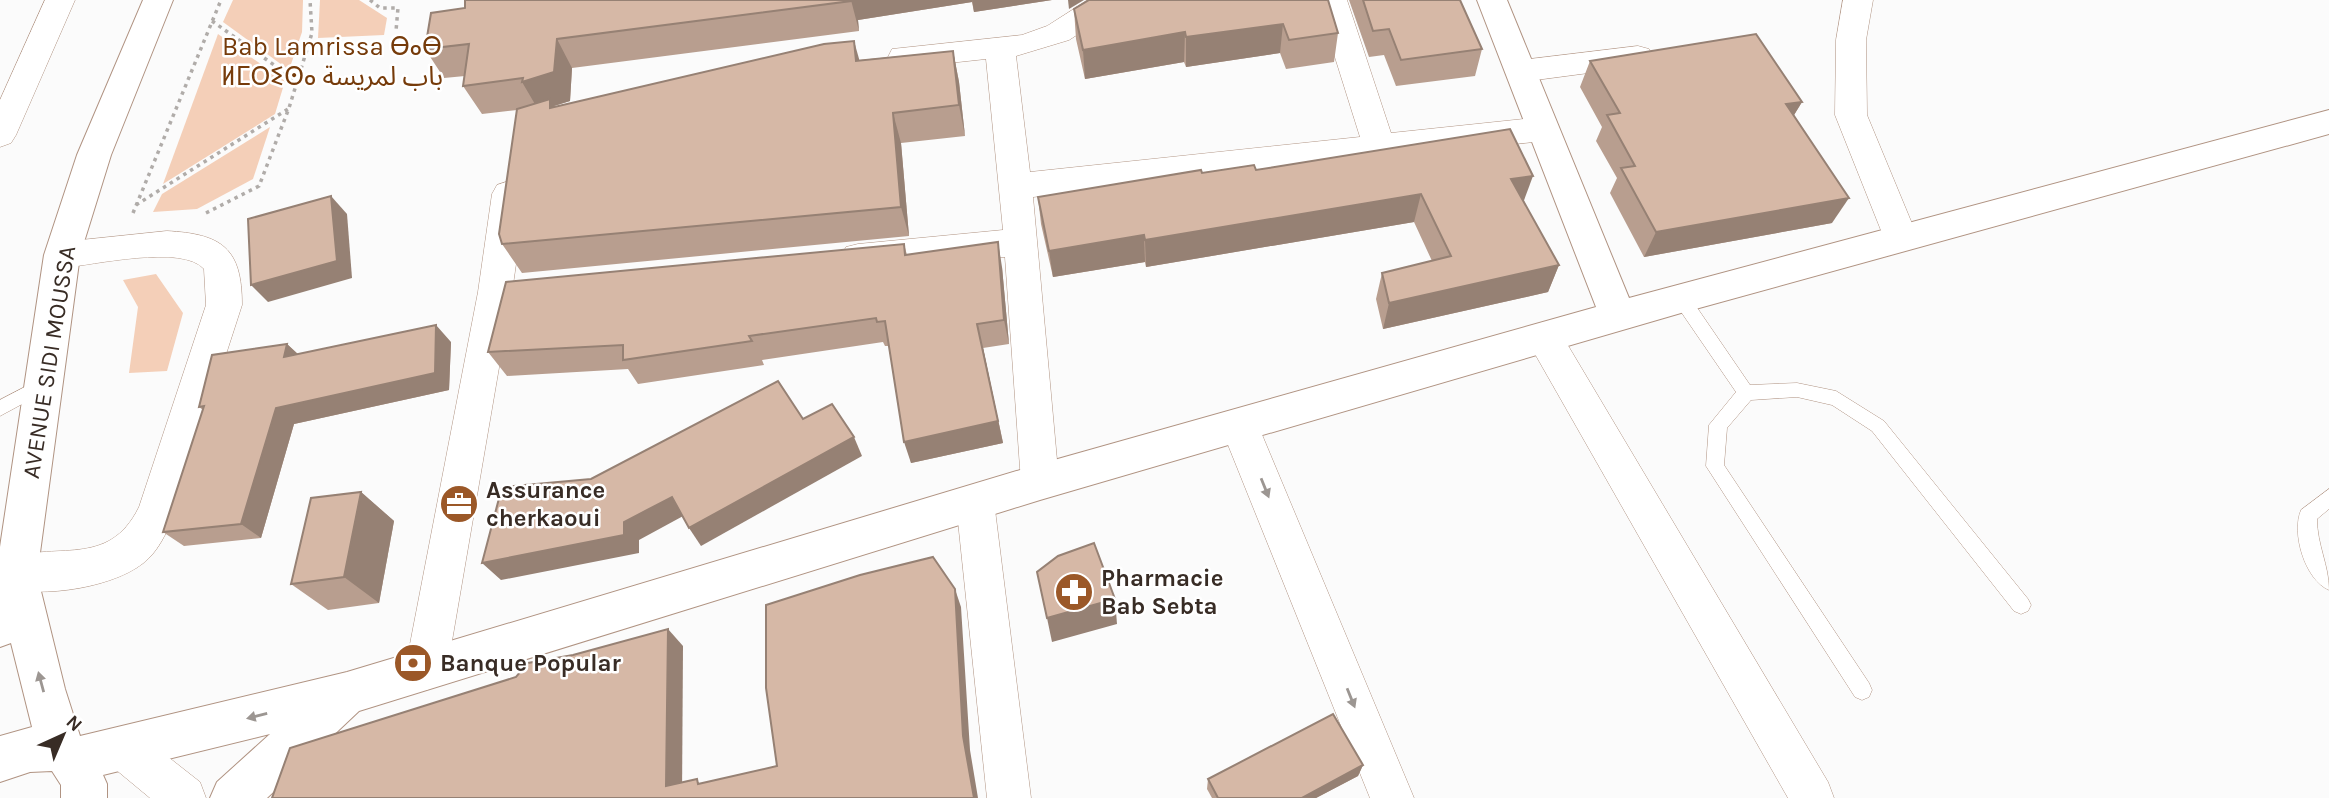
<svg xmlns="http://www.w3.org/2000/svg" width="2329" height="798" viewBox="0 0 2329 798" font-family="Karla,'Noto Sans Arabic','Noto Sans Tifinagh',sans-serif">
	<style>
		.green { fill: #f4cfb8 }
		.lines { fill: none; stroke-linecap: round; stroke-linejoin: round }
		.service-casing { stroke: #b09382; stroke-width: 1 }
		.minor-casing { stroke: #b09382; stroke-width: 1 }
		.tertiary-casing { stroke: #b09382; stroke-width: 2 }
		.path { stroke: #b0aca9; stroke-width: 3.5; stroke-dasharray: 3.5 4.5; stroke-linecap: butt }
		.service { fill: #fff; fill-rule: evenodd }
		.minor { fill: #fff; fill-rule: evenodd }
		.tertiary { fill: #fff; fill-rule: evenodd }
		.wall { fill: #b89e8f }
		.shaded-wall { fill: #968174 }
		.building { fill: #d6b8a6; stroke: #968174; stroke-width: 2 }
		.oneway { fill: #9c9692 }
		.labels { text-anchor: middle; stroke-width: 5; stroke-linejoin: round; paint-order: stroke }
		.street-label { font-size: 24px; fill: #382c25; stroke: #fff }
		.poi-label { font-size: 24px; font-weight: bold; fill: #382c25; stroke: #fff; text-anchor: start }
		.neighbourhood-label { font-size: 26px; fill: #763b0a; stroke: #fff }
	</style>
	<rect width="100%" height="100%" fill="#fbfbfb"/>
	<g class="green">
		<path d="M233,0H303L302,32L289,70L223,22Z"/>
		<path d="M320,0H359L387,18L384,35L318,38Z"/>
		<path d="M218,34L285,81L275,114L163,184Z"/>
		<path d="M270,127L253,179L197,209L153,212L162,194Z"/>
		<path d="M156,274L183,313L167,371L129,373L138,307L123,280Z"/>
	</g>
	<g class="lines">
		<defs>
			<g id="service">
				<path d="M1681,291L1687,293L1750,385L1797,383L1836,391L1884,421L2028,599L2031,605L2028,611L2021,614L2014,611L1872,431L1832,405L1797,397L1751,400L1727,428L1724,465L1869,683L1872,690L1869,697L1862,700L1855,697L1706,466L1709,425L1736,392L1675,303L1673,298L1675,293Z"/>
				<path d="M44,377L50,379L53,384L50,389L0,416V400Z"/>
				<path d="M2329,489V509L2317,519C2317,545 2329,565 2329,590C2305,580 2291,533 2301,510Z"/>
			</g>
			<g id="minor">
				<path d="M45,0H75L16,135L11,143L0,147V100Z"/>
				<path d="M1088,0H1154L1149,7L1108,15L1069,40L1016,56L1030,172L1360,137L1317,0H1347L1391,133L1543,117L1554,121L1559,129L1554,137L1543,141L1033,197L1059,482L1054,494L1040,499L1026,494L1021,482L1005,257L858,270L846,267L841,257L846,247L858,244L1003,230L986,59L903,68L892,65L888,57L892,49L1022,35L1047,26Z"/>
				<path d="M1843,0H1873L1866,40L1867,115L1918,238L1913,247L1901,251L1889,247L1884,238L1835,115L1836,40Z"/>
				<path d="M1638,46L1649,49L1653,57L1649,65L1521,82L1510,79L1506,71L1510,63L1521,60Z"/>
				<path d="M509,181L521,185L526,194L512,292L447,670L441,684L426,690L411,684L405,670L478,292L492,194L497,185Z"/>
				<path d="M167,231C222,234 242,248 242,305L172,521C165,535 159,548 149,558C121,587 39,600 3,586L0,566L3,560C55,540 108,570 139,507L206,305L204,269C183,244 93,265 62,268L50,265L45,255L50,245L62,242Z"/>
				<path d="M1544,322L1557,327L1828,782L1834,798H1788L1531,347L1526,337L1531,327Z"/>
				<path d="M1239,409L1252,414L1258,425L1414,798H1370L1220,425L1226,414Z"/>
				<path d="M975,485L989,490L994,502L1031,798H987L956,502L961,490Z"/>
				<path d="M124,728L139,734L200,782L206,798H150L109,764L102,749L109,734Z"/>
			</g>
			<path id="tertiary" d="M143,0H173L111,155L80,255L37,575L65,689L80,736L347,672L1040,464L1596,307L1477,0H1507L1629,298L2329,110V134L1681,313L1040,500L359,711L267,798H210L217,782L270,734L103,775L107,784V798H61V785L52,771L30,772L0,782V736L32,727L11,643L0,647V547L44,255L77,155Z"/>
		</defs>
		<use href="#service" class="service-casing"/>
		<use href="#minor" class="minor-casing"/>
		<use href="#tertiary" class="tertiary-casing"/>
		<g class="path">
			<path d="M370,0L380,8H398L396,31"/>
			<path d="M212,21L298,82"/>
			<path d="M136,205L288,109"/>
			<path d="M133,213L221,0"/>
			<path d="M206,213L259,186L289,108L312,33L310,0"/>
		</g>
		<use href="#service" class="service"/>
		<use href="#minor" class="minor"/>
		<use href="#tertiary" class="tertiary"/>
	</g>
	<g class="wall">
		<path d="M465,0H1052L974,12L972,2L858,20L859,31L572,68L570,101L554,106L555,107L859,60L953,51L959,82L965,136L901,143L909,236L522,273L502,244L517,110L482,114L463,86L465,76L444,78L425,49L465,8Z"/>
		<path d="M1328,0L1338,33L1334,62L1286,69L1280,53L1186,67L1184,62L1085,79L1076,39L1074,9Z"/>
		<path d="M1349,0H1460L1482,49L1475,76L1396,86L1384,55L1369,57Z"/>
		<path d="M1590,61L1802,102L1794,115L1832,223L1644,257L1610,193L1617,178L1596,141L1602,127L1580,87Z"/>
		<path d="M1256,170L1524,202L1559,265L1548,292L1383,329L1376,299L1382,273L1432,261L1414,222L1146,267L1145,262L1053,277L1041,224L1038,197L1202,173Z"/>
		<path d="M904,244L907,255L1002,267L1009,344L983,348L1003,443L911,463L889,346H885L883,342L762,360L764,365L638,384L628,369L507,376L488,352Z"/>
		<path d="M451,342L449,390L294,424L261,538L184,546L163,532L203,410L199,407L287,344L298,354Z"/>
		<path d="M361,492L394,521L379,603L328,610L291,584Z"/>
		<path d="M1363,765L1358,776L1316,798H1212L1207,789L1208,779Z"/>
	</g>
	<g class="shaded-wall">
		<path d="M851,0H972V2L858,20L859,31Z"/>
		<path d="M972,0H1052L974,12Z"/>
		<path d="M1068,0H1084L1069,9Z"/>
		<path d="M1283,24L1280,53L1186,67V37Z"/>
		<path d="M1185,32L1184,62L1085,79L1083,50Z"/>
		<path d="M557,39L572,68L570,101L554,106L568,130L539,111L522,82Z"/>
		<path d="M854,41L863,73L856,61Z"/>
		<path d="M953,51L959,82L965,136L959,105Z"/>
		<path d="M1802,102L1786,128V104Z"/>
		<path d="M893,113L901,143L909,236L901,207Z"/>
		<path d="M1533,176L1523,203L1511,179Z"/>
		<path d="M1421,194L1414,222L1146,267L1145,240Z"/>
		<path d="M331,196L347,214L352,278L268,302L251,285Z"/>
		<path d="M1849,198L1832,223L1644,257L1656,232Z"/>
		<path d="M1144,235L1145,262L1053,277L1049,251Z"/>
		<path d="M998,242L1002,267L1009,344L1004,320Z"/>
		<path d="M1559,265L1548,292L1383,329L1389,303Z"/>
		<path d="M436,325L451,342L449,390L294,424L261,538L241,524L276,408Z"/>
		<path d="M287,344L305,361L284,357Z"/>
		<path d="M983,348L1003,443L911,463L904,442Z"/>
		<path d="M854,437L862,456L701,546L689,528Z"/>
		<path d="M361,492L394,521L379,603L344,577Z"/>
		<path d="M672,497L685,515L639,540V553L501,580L482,563L624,522Z"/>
		<path d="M955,589L961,607L970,750L978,798H974L963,736Z"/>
		<path d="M1115,599L1117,624L1052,642L1047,618Z"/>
		<path d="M668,629L683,646L682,798L666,786Z"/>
		<path d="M1363,765L1358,776L1316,798H1302Z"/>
	</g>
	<g class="building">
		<path d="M465,0H851V1L557,39L554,72L522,82L523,78L463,86L469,44L425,49L431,13L465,8Z"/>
		<path d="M1089,0H1328L1338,33L1289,40L1283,24L1186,37L1185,32L1083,50L1074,9Z"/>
		<path d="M1363,0H1460L1482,49L1401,60L1389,29L1373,31Z"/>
		<path d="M1756,34L1802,102L1786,104L1849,198L1656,232L1621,168L1635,166L1607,115L1620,113L1590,61Z"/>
		<path d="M854,41L856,61L953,51L959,105L893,113L901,207L502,244L499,234L517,109L550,99V108L824,44Z"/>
		<path d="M1510,129L1533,176L1511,179L1559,265L1389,303L1382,273L1451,256L1421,194L1145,240L1144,235L1049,251L1038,197L1201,170L1202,173L1254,165L1256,170Z"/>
		<path d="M331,196L337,261L251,285L248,219Z"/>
		<path d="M998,242L1004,320L977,324L998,421L904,442L885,321L877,322L876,318L749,336L752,341L623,360V345L488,352L506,282L904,244L905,255Z"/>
		<path d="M436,325L435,373L276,408L241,524L163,532L204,406L199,407L212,355L287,344L284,357Z"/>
		<path d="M778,381L803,419L832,404L854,437L689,528L672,497L624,522V535L482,563L502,487L591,479Z"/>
		<path d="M361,492L344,577L291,584L311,498Z"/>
		<path d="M1094,543L1115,599L1047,618L1037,572L1058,556Z"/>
		<path d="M933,557L955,589L963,736L974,798H272L290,748L516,677L528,663L573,655L668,629L666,786L697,779L698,784L777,766L766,688V605L860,575Z"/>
		<path d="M1333,714L1363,765L1302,798H1218L1208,779Z"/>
	</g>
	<defs><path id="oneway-solid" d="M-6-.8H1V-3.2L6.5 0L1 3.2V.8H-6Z" transform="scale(1.75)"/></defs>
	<g class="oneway">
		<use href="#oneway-solid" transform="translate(1265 488) rotate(68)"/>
		<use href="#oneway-solid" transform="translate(41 682) rotate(-105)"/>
		<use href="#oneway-solid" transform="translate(1351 698) rotate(68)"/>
		<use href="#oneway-solid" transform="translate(257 716) rotate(166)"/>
	</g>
	<defs>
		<symbol id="office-disc" viewBox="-11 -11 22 22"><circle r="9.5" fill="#9b5828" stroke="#fff"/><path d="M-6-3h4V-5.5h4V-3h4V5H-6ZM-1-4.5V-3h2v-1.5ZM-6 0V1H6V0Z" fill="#fff"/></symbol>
		<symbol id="pharmacy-disc" viewBox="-11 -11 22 22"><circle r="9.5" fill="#9b5828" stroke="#fff"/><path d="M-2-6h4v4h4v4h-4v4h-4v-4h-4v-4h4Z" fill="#fff"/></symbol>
		<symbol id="bank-disc" viewBox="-11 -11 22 22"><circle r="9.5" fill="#9b5828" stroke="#fff"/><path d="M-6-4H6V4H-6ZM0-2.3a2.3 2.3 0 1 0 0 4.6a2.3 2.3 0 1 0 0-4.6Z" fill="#fff"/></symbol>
	</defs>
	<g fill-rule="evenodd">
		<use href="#office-disc" x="437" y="482" width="44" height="44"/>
		<use href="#pharmacy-disc" x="1052" y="570" width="44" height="44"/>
		<use href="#bank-disc" x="391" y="641" width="44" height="44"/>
	</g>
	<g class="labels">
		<g class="street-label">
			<text transform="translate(49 362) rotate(-81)" y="8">AVENUE SIDI MOUSSA</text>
		</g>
		<g class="poi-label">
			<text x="486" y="498">Assurance<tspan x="486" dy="28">cherkaoui</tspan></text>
			<text x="1101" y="586">Pharmacie<tspan x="1101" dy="28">Bab Sebta</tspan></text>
			<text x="440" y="671">Banque Popular</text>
		</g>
		<g class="neighbourhood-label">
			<text x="332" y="55">Bab Lamrissa ⴱⴰⴱ<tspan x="332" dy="30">ⵍⵎⵔⵉⵙⴰ باب لمريسة</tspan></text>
		</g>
	</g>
	<g transform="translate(63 735) rotate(44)" stroke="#ffffff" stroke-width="5" paint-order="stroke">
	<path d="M0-5L12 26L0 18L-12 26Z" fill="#382c25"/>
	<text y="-10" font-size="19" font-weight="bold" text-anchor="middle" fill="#382c25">N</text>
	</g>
</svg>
